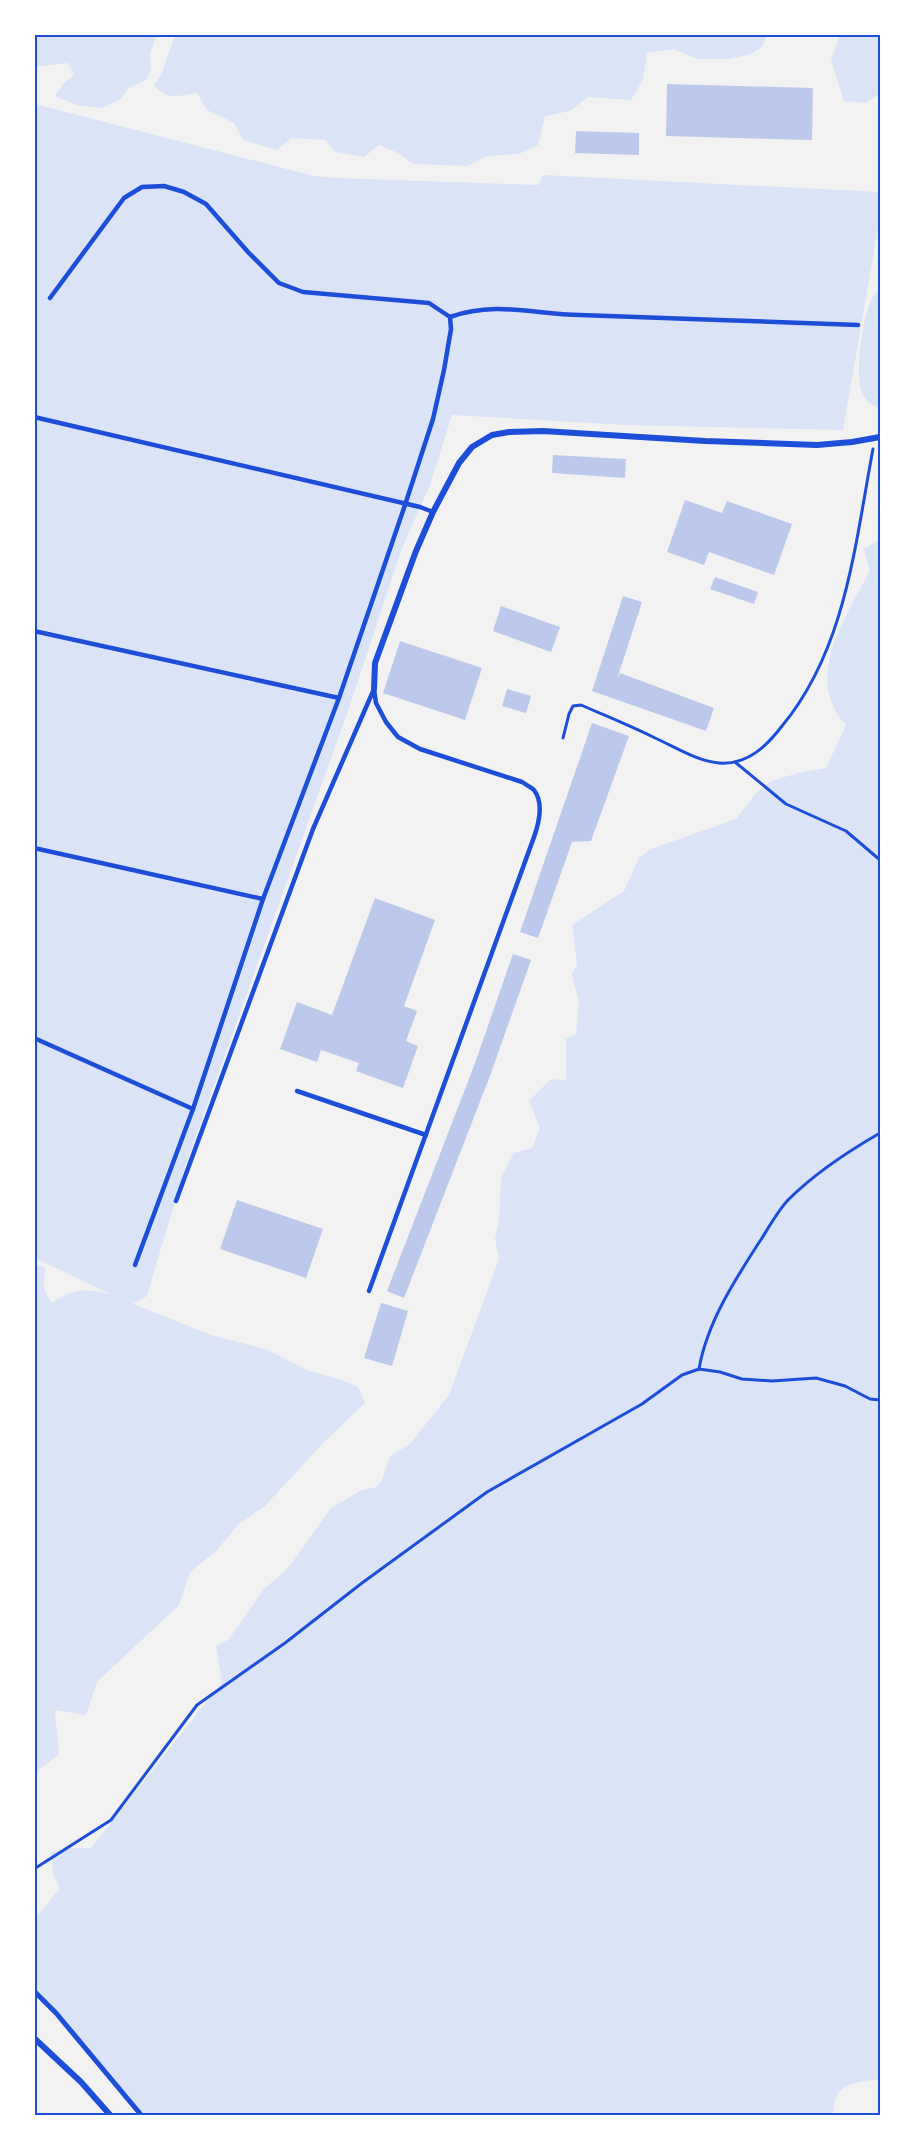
<svg xmlns="http://www.w3.org/2000/svg" width="915" height="2150" viewBox="0 0 915 2150" font-family="Merriweather,serif">
	<style>
		.green { fill: #dbe4f7 }
		.building { fill: #bdc9ec }
		.lines { fill: none; stroke-linecap: round; stroke-linejoin: round }
		.path { stroke: #1d4ed8; stroke-width: 3 }
		.service { stroke: #1d4ed8; stroke-width: 4.5 }
		.pedestrian { stroke: #1d4ed8; stroke-width: 5 }
		.minor { stroke: #1d4ed8; stroke-width: 6 }
		.neatline { fill: none; stroke: #1d4ed8; stroke-width: 2 }
	</style>
	<rect width="100%" height="100%" fill="#f2f2f2"/>
	<g class="green">
		<path d="M157,35L150,53L151,70L147,79L129,88L119,100L102,108L77,105L55,96L63,84L74,75L68,63L35,67V35Z"/>
		<path d="M175,35V34L766,35L763,46L751,54L729,59H698L673,49L647,53L643,80L631,100L588,97L570,111L545,116L538,145L519,154L487,156L468,166L413,164L398,153L379,145L364,157L335,152L325,140L291,138L277,150L243,140L234,123L207,110L197,93C177,96 168,101 154,85L161,75Z"/>
		<path d="M840,35H880V93L866,103L844,101L831,60Z"/>
		<path d="M35,104L314,176L337,178L538,185L543,175L880,192V217L843,430L625,425L452,415L430,485L402,548L349,708L185,1167L147,1296L133,1304L208,1334L268,1350L307,1370L342,1380L358,1387L365,1403L325,1441L265,1506L239,1524L215,1552L190,1572L179,1605L97,1682L86,1715L55,1710L59,1754L40,1769L35,1776V1264L45,1268L44,1288L51,1303C77,1287 82,1289 110,1294L35,1258Z"/>
		<path d="M880,288V409C874,406 867,402 863,395C853,377 863,298 880,288Z"/>
		<path d="M880,539V2079C854,2083 832,2082 834,2116L142,2115L35,1991L34,1920L60,1888L53,1874L51,1853L66,1848H91L210,1697L208,1694L217,1689L222,1683L216,1646L229,1639L264,1589L289,1567L331,1508L360,1491L376,1487L382,1480L390,1456L410,1444L449,1395L499,1259L495,1238L499,1220L501,1178L514,1153L532,1148L540,1128L529,1101L551,1079L564,1080L566,1078V1039L576,1034L579,1003L572,974L577,964L572,925L624,891L639,858L651,849L736,819L756,793L771,781L798,773L826,768L846,725C802,678 846,616 870,571L864,549Z"/>
	</g>
	<g class="building">
		<path d="M667,84L813,88L812,140L666,136Z"/>
		<path d="M576,131L639,133V155L575,153Z"/>
		<path d="M553,455L626,459L625,478L552,473Z"/>
		<path d="M685,500L722,513L727,501L792,524L774,575L709,552L704,565L667,552Z"/>
		<path d="M715,577L758,592L754,604L710,589Z"/>
		<path d="M623,596L642,602L617,679L620,673L714,708L706,731L592,691Z"/>
		<path d="M501,606L560,627L551,652L493,631Z"/>
		<path d="M400,641L482,668L465,720L383,693Z"/>
		<path d="M507,689L531,696L526,713L502,706Z"/>
		<path d="M592,723L629,736L591,841L572,842L538,938L520,932Z"/>
		<path d="M375,898L435,920L404,1006L417,1011L406,1041L418,1046L403,1088L356,1071L359,1063L321,1050L317,1062L280,1049L297,1002L332,1015Z"/>
		<path d="M513,954L531,960L491,1073L404,1298L387,1291L474,1066Z"/>
		<path d="M237,1200L323,1229L306,1278L220,1249Z"/>
		<path d="M381,1303L408,1311L392,1366L364,1358Z"/>
	</g>
	<g class="lines">
		<g class="path">
			<path d="M563,738L569,714L573,706L581,705C606,716 631,726 655,738C675,747 697,761 719,763C747,765 766,747 782,726C846,649 855,544 873,449"/>
			<path d="M735,762L786,804L846,831L880,860"/>
			<path d="M699,1369C707,1322 736,1278 762,1238C770,1225 778,1211 788,1200C815,1173 847,1152 880,1133"/>
			<path d="M34,1869L111,1820L197,1705L285,1643L362,1583L487,1492L642,1404L682,1375L699,1369L720,1372L742,1379L772,1381L816,1378L845,1386L870,1399L880,1400"/>
		</g>
		<g class="service">
			<path d="M50,298L124,198L142,187L164,186L184,192L206,204L248,252L279,283L303,292L429,303L450,317L451,329L444,370L433,419L405,505L339,698L263,899L193,1109L135,1265"/>
			<path d="M450,317C496,301 533,314 580,315C673,318 765,322 858,325"/>
			<path d="M34,417L420,507L433,512"/>
			<path d="M34,631L339,698"/>
			<path d="M34,848L263,899"/>
			<path d="M34,1038L193,1109"/>
			<path d="M297,1091L426,1135"/>
			<path d="M176,1201L313,829L374,689"/>
			<path d="M369,1291L534,837C539,823 544,803 534,790C531,787 525,784 522,782L420,749L398,737L386,722L376,703L374,689"/>
		</g>
		<path class="pedestrian" d="M34,1991L56,2013L142,2116"/>
		<g class="minor">
			<path d="M374,689L375,663L416,551L433,512L459,463L472,447L492,435L509,432L543,431L705,441L817,445L852,442L880,437"/>
			<path d="M34,2038L81,2082L111,2116"/>
		</g>
	</g>
	<rect width="915" height="2150" fill="none" stroke="#ffffff" stroke-width="72"/>
	<rect x="36" y="36" width="843" height="2078" class="neatline"/>
</svg>
